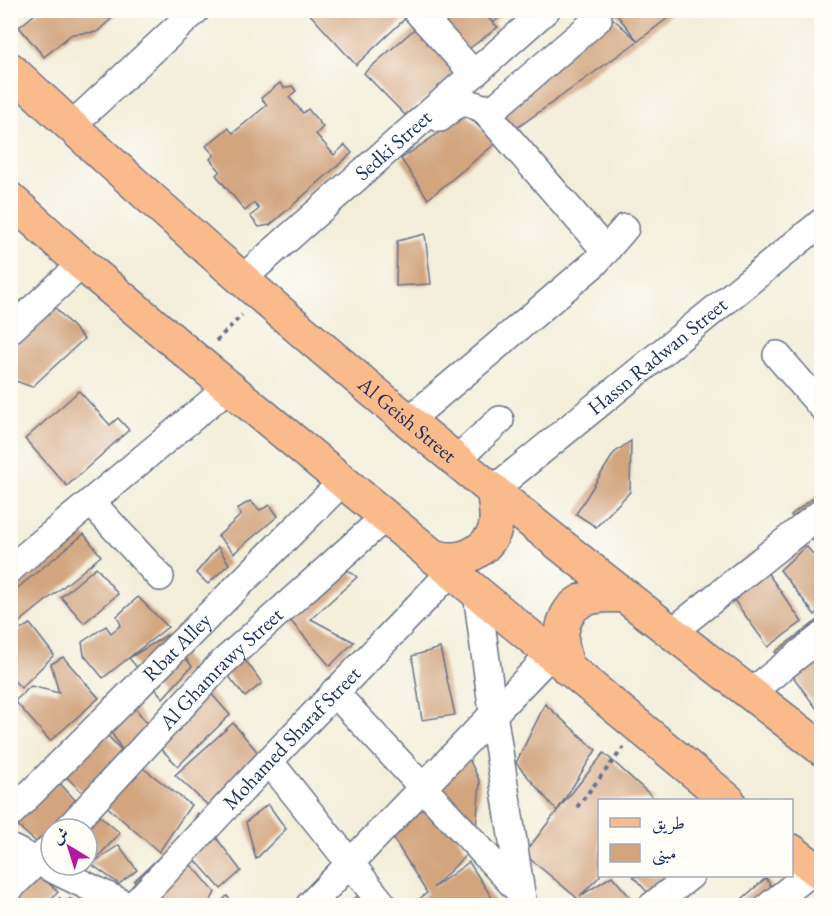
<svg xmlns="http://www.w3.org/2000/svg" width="832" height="916" viewBox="0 0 832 916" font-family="'EB Garamond',Amiri,serif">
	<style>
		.building { fill: #d2a57f }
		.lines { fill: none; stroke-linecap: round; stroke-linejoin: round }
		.minor-casing { stroke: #677289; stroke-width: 30 }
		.major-casing { stroke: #677289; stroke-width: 36 }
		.path { stroke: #677289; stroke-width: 4; stroke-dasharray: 4.5 4.5; stroke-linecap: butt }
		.minor { stroke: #fff; stroke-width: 27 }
		.major { stroke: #fabb8c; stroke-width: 33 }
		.labels { text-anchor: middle; stroke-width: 5; stroke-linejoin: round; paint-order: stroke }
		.street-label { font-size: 21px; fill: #1b2f5e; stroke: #fdfcf7 }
	</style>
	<rect width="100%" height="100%" fill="#fdfcf7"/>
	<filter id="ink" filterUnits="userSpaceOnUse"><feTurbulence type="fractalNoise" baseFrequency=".0167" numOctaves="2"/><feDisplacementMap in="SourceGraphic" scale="12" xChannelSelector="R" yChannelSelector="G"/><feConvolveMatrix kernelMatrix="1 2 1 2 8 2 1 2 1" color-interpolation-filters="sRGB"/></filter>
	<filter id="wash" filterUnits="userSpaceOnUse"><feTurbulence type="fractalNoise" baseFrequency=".008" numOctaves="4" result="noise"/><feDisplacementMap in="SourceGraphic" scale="24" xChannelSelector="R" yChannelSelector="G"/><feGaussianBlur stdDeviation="1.35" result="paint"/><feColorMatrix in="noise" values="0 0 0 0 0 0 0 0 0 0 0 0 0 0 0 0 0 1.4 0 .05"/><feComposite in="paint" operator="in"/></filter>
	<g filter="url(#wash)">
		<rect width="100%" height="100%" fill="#f3eed9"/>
		<g id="blocks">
			<g class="building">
				<path d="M40,10H121L97,32L72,34L44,57L19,27Z"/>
				<path d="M306,10H408L410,14L356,65Z"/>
				<path d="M435,10H480L493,23L483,10H508L493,23L498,27L466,51Z"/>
				<path d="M613,10H678L638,41Z"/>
				<path d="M611,17L638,41L496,143L479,116Z"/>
				<path d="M418,26L458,73L405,115L364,73Z"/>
				<path d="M280,83L284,88L292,86L296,91L289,97L303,113L308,109L323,127L316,134L334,155L345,145L352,153L270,225L259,227L250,216L259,209L254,203L245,211L216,175L220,171L210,159L214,155L206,146L228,128L233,133L267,105L261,98Z"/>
				<path d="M466,114L496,143L428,199L401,159Z"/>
				<path d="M425,234L431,284L396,286L397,241Z"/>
				<path d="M50,302L84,339L32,387L10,379V338Z"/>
				<path d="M79,391L110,425L118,418L129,430L67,486L25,439Z"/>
				<path d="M631,441L630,492L596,527L576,514L614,453Z"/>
				<path d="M822,491V551L791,515Z"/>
				<path d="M250,501L260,510L270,505L278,516L234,553L218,536L241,515L237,509Z"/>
				<path d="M84,534L101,556L10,630V594Z"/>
				<path d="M806,546L822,564V608L815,615L780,570Z"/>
				<path d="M218,547L229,564L208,584L196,573Z"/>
				<path d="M753,552L802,622L768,647L718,578Z"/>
				<path d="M96,567L118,594L84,623L61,597Z"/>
				<path d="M344,567L357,577L311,619L354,642L330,666L289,619Z"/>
				<path d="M138,597L168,627L103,678L84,655L82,642L106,626L111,633L121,625L117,616Z"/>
				<path d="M822,617V716L775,652Z"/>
				<path d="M30,624L54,655L21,688L10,676V635Z"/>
				<path d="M167,635L192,666L163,698L129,658Z"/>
				<path d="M440,648L455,715L422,720L412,656Z"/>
				<path d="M241,654L262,683L245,697L220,665Z"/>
				<path d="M63,657L99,698L50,741L15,701L31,686L59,693L51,664Z"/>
				<path d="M122,691L150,727L124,753L98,711Z"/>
				<path d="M209,691L230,715L178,766L151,739Z"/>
				<path d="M545,704L596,750L557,811L604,753L656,800H600V876L580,896L612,876L635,903L632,906H566L577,898L524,854L557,811L516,763Z"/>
				<path d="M91,718L124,753L86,796L48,759Z"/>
				<path d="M233,723L260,755L213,810L175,775Z"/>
				<path d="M469,759L480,782L476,828L435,786Z"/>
				<path d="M143,768L191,805L159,852L104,804Z"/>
				<path d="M56,779L77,802L56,829H51V835L42,847L13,822Z"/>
				<path d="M431,796L468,853L433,888L469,862L494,901L487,906H410L427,893L390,833Z"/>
				<path d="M268,804L286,829L256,859L246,822Z"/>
				<path d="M198,813L241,871L221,889L180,843Z"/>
				<path d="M100,816L120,833L91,864L119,845L137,870L119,884L91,864L83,873L73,865H87V829H84Z"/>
				<path d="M170,847L196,870L215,892L208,906H156L134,881Z"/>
				<path d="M10,861L26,862L58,892L44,906H10Z"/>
				<path d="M633,876H668L647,892Z"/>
				<path d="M766,878L783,906H734Z"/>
				<path d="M360,893L375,906H348Z"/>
				<path d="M227,896L235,906H216Z"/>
				<path d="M70,899L81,906H61Z"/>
			</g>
		</g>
	</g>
	<g filter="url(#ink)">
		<use href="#blocks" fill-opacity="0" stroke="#677289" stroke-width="1.5"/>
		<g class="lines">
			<defs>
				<g id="minor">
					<path d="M416,10L474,74"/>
					<path d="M483,109L606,251"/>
					<path d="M440,118L454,106L464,102C478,105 484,112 498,105L598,19"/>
					<path d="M71,126L196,10"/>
					<path id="s1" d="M242,279L546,10"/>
					<path d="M10,330L82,264"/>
					<path d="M777,355L822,407"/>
					<path d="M409,420L595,263L625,228"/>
					<path d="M456,460L500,420"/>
					<path id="s2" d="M493,490L822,222"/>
					<path d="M91,502L160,577"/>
					<path d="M10,569L228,388"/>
					<path d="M477,593L493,713L523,906"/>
					<path d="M672,632L822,512"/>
					<path d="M334,692L521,893"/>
					<path d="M750,693L822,636"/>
					<path d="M269,761L384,906"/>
					<path id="s3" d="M10,814L342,482"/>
					<path id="s4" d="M68,829L220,665L385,517"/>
					<path d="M10,848L128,906"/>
					<path d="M10,888L50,848"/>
					<path id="s5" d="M133,906L269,761L451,572"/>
					<path d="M309,906L551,654"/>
					<path d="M652,906L690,876"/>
					<path d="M769,906L815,869"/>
				</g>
				<g id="major">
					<path id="s6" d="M10,69C165,215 326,354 491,489C599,578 711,662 822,749"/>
					<path d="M10,199L82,264L196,360L728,800"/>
					<path d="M431,555C437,557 444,559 450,559C469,560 489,547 495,529C498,516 495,503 493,490"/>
					<path d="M568,669C565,657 560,643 562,632C567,595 597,594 626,596"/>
					<path d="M792,851L822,874"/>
				</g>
			</defs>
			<use href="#minor" class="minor-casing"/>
			<use href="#major" class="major-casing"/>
			<g class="path">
				<path d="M216,341L242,315"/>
				<path d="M577,807L624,747"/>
				<path d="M53,906L61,898"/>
			</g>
			<use href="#minor" class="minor"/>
			<use href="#major" class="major"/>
		</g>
	</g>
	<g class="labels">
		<g class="street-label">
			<text dy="7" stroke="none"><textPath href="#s1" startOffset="202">Sedki Street</textPath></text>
			<text dy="7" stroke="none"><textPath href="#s2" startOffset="212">Hassn Radwan Street</textPath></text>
			<text dy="7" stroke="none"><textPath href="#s6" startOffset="530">Al Geish Street</textPath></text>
			<text dy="7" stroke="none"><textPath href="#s3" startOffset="236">Rbat Alley</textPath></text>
			<text dy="7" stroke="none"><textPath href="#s4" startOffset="222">Al Ghamrawy Street</textPath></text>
			<text dy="7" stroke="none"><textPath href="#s5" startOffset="231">Mohamed Sharaf Street</textPath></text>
		</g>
	</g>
	<rect width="832" height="916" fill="none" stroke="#fdfcf7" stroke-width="36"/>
	<rect x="598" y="799" width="195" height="78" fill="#fdfcf7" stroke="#a3aaba" stroke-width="1.5"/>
	<rect x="610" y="818" width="30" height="9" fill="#fabb8c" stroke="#a3aaba" stroke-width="1.5"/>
	<text x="652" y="829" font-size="18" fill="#1b2f5e">طريق</text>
	<rect x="610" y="844" width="30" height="18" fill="#d2a57f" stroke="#a3aaba" stroke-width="1.5"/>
	<text x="652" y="859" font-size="18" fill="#1b2f5e">مبنى</text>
	<g transform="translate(69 847) rotate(322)"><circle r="28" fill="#fdfcf7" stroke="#a3aaba" stroke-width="1.5"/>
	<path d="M0-4.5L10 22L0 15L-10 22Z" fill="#b5179e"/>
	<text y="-9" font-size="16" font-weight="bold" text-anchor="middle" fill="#1b2f5e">ش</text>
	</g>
</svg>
